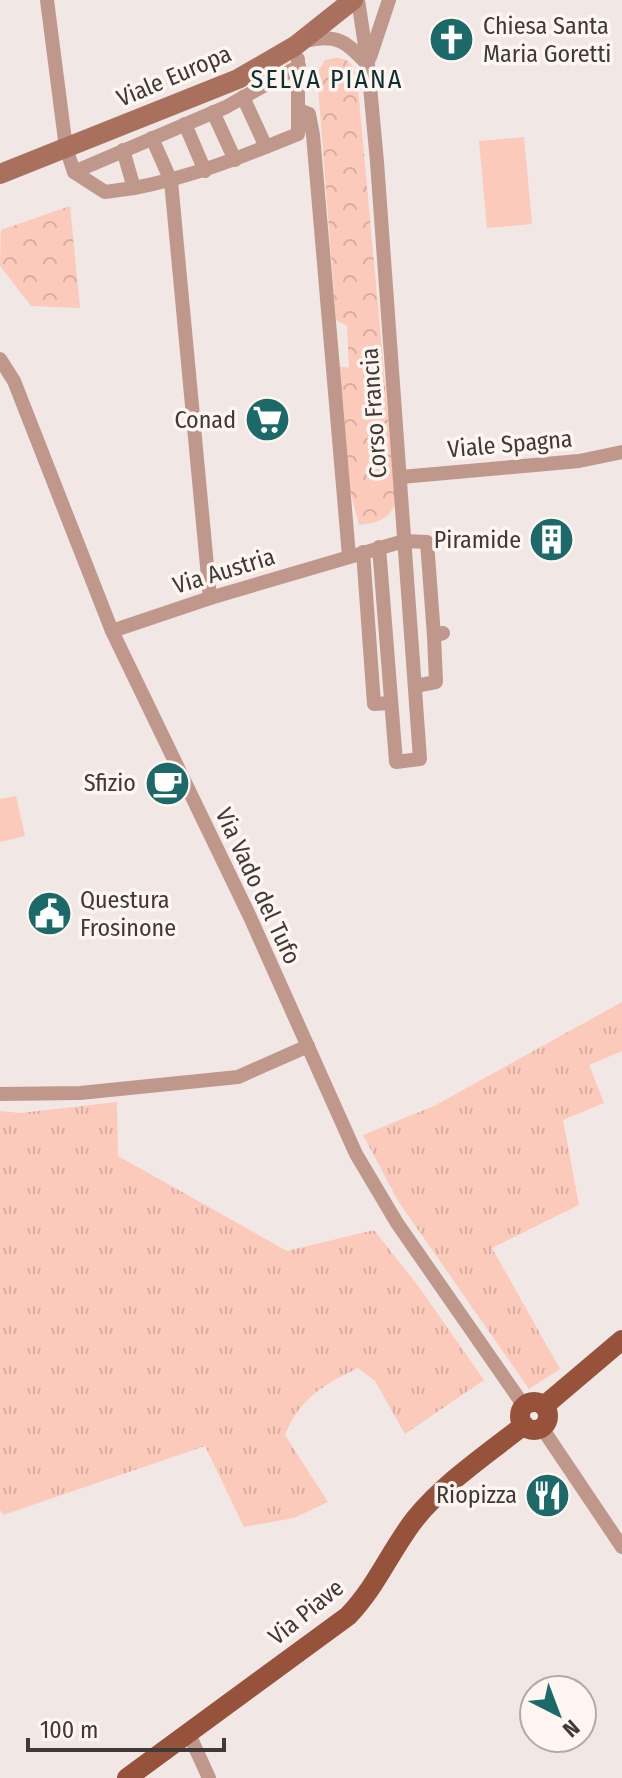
<svg xmlns="http://www.w3.org/2000/svg" width="622" height="1778" viewBox="0 0 622 1778" font-family="'Fira Sans Condensed',sans-serif">
	<style>
		.grass { fill: url(#grass-tufts) }
		.park { fill: url(#park-crowns) }
		.garden { fill: #fccaba }
		.lines { fill: none; stroke-linecap: round; stroke-linejoin: round }
		.street { stroke: #c0988b; stroke-width: 14 }
		.secondary { stroke: #a9705e; stroke-width: 20 }
		.primary { stroke: #97523c; stroke-width: 20 }
		.labels { text-anchor: middle; stroke-width: 7; stroke-linejoin: round; paint-order: stroke }
		.poi-label { font-size: 24px; fill: #3d3a38; stroke: #fff5f1; text-anchor: end }
		.street-label { font-size: 24px; fill: #3d3a38; stroke: #fff5f1 }
		.neighbourhood-label { font-size: 26px; letter-spacing: 2px; fill: #0c2f2f; stroke: #fff5f1 }
	</style>
	<defs>
		<pattern id="grass-tufts" width="24" height="20" patternUnits="userSpaceOnUse" patternTransform="scale(2)"><rect width="24" height="20" fill="#fccaba"/><path d="M3 7l-1-3M5 7V3M7 7l1-3M15 17l-1-3M17 17v-4M19 17l1-3" fill="none" stroke="#d9aea1"/></pattern>
		<pattern id="park-crowns" width="20" height="18" patternUnits="userSpaceOnUse" patternTransform="scale(2)"><rect width="20" height="18" fill="#fccaba"/><path d="M2 6a3 3 0 1 1 6 0M12 15a3 3 0 1 1 6 0" fill="none" stroke="#d9aea1"/></pattern>
	</defs>
	<rect width="100%" height="100%" fill="#f1e7e4"/>
	<g class="grass">
		<path d="M622,1002V1051L589,1065L604,1103L563,1120L579,1205L492,1248L560,1369L529,1389L398,1201L363,1135L434,1106Z"/>
		<path d="M117,1102L118,1156L287,1251L374,1230L419,1287L484,1380L405,1434L375,1381L358,1368C323,1385 300,1398 285,1435L328,1502L294,1518L244,1527L205,1446L3,1515L0,1510V1111L20,1113Z"/>
	</g>
	<g class="park">
		<path d="M335,58C349,58 352,64 357,77L396,503C388,520 377,523 359,525L346,475L344,411L338,366L349,368L347,326L336,320L317,73L325,60Z"/>
		<path d="M70,206L80,308L31,306L0,266L1,230Z"/>
	</g>
	<g class="garden">
		<path d="M524,137L532,224L487,228L479,141Z"/>
		<path d="M16,796L25,836L0,842V799Z"/>
	</g>
	<g class="lines">
		<g class="street">
			<path d="M47,0L66,148L74,172L226,107L299,66"/>
			<path d="M358,0L368,65L377,162L420,759L396,762L379,547"/>
			<path d="M305,41C337,33 347,42 368,65"/>
			<path d="M370,57L389,0"/>
			<path d="M243,97L266,147"/>
			<path d="M299,110L309,114L313,135L349,556"/>
			<path d="M213,112L235,160"/>
			<path d="M185,124L205,171"/>
			<path d="M152,138L171,181L210,598"/>
			<path d="M123,150L134,188C192,177 244,156 298,134V59"/>
			<path d="M74,172L105,192L134,188"/>
			<path d="M0,359L14,381L112,631L250,917L356,1154L397,1223L524,1406"/>
			<path d="M401,477L579,461L622,452"/>
			<path d="M363,552L374,704L391,703"/>
			<path d="M112,631L210,598L404,541L427,542L434,636L443,633"/>
			<path d="M415,686L436,682L434,636"/>
			<path d="M0,1094L80,1093L238,1077L308,1046"/>
			<path d="M542,1428L622,1547"/>
			<path d="M188,1732L209,1778"/>
		</g>
		<path class="secondary" d="M0,174L238,79L295,46L353,0"/>
		<g class="primary">
			<circle cx="534" cy="1416" r="14"/>
			<path d="M544,1406L622,1340"/>
			<path d="M127,1778L348,1616C377,1586 390,1551 415,1519C444,1483 487,1454 524,1425"/>
		</g>
	</g>
	<defs>
		<symbol id="church-disc" viewBox="-11 -11 22 22"><circle r="9.5" fill="#1c6969" stroke="#fff5f1"/><path d="M-1.2-6h2.4v3.5h3.3v2.4h-3.3V6h-2.4V-.1h-3.3v-2.4h3.3Z" fill="#fff"/></symbol>
		<symbol id="supermarket-disc" viewBox="-11 -11 22 22"><circle r="9.5" fill="#1c6969" stroke="#fff5f1"/><path d="M-6-5.5h2.5l.6 2H6L4.5 2H-2.5L-4.4-4H-6ZM-1.5 3.2a1.3 1.3 0 1 0 .1 0ZM3 3.2a1.3 1.3 0 1 0 .1 0Z" fill="#fff"/></symbol>
		<symbol id="building-disc" viewBox="-11 -11 22 22"><circle r="9.5" fill="#1c6969" stroke="#fff5f1"/><path d="M-4-6H4V6H1V3H-1V6H-4ZM-2.5-4.3h1.7v1.8h-1.7ZM.8-4.3h1.7v1.8H.8ZM-2.5-1h1.7V.8h-1.7ZM.8-1h1.7V.8H.8Z" fill="#fff"/></symbol>
		<symbol id="cafe-disc" viewBox="-11 -11 22 22"><circle r="9.5" fill="#1c6969" stroke="#fff5f1"/><path d="M-5.5-4.5H6V0H3Q3 3.5 0 3.5H-2.5Q-5.5 3.5-5.5 0ZM3-3.2v2h1.7v-2ZM-6 4.5H4V6H-6Z" fill="#fff"/></symbol>
		<symbol id="civic-disc" viewBox="-11 -11 22 22"><circle r="9.5" fill="#1c6969" stroke="#fff5f1"/><path d="M-.6-6.5H3V-4.5H.6V-3L4-1V1h2V6H-6V1h2V-1L-.6-3ZM-1.2 2.5V6h2.4V2.5Z" fill="#fff"/></symbol>
		<symbol id="restaurant-disc" viewBox="-11 -11 22 22"><circle r="9.5" fill="#1c6969" stroke="#fff5f1"/><path d="M-5-6h1v4h1v-4h1v4h1v-4h1v5L-1.5 .5V6h-2V.5L-5-1ZM5-6V6H3V1.5H1.5Q1.5-4 5-6Z" fill="#fff"/></symbol>
	</defs>
	<g fill-rule="evenodd">
		<use href="#church-disc" x="426" y="14" width="51" height="51"/>
		<use href="#supermarket-disc" x="242" y="394" width="51" height="51"/>
		<use href="#building-disc" x="526" y="514" width="51" height="51"/>
		<use href="#cafe-disc" x="142" y="758" width="51" height="51"/>
		<use href="#civic-disc" x="24" y="888" width="51" height="51"/>
		<use href="#restaurant-disc" x="522" y="1470" width="51" height="51"/>
	</g>
	<g class="labels">
		<g class="poi-label">
			<text x="483" y="34" text-anchor="start">Chiesa Santa<tspan x="483" dy="28">Maria Goretti</tspan></text>
			<text x="236" y="428">Conad</text>
			<text x="521" y="548">Piramide</text>
			<text x="136" y="791">Sfizio</text>
			<text x="80" y="908" text-anchor="start">Questura<tspan x="80" dy="28">Frosinone</tspan></text>
			<text x="517" y="1503">Riopizza</text>
		</g>
		<g class="street-label">
			<text transform="translate(174 76) rotate(-23)" y="8">Viale Europa</text>
			<text transform="translate(374 413) rotate(-94)" y="8">Corso Francia</text>
			<text transform="translate(510 444) rotate(-5)" y="8">Viale Spagna</text>
			<text transform="translate(224 571) rotate(-17)" y="8">Via Austria</text>
			<text transform="translate(258 886) rotate(65)" y="8">Via Vado del Tufo</text>
			<text transform="translate(306 1612) rotate(-39)" y="8">Via Piave</text>
		</g>
		<g class="neighbourhood-label">
			<text x="327" y="88">SELVA PIANA</text>
		</g>
	</g>
	<g transform="translate(558 1714) rotate(138)"><circle r="38" fill="#fff5f1" stroke="#b1aaa7" stroke-width="2"/>
	<path d="M0-6L14 30L0 20L-14 30Z" fill="#1c6969"/>
	<text y="-12" font-size="22" font-weight="bold" text-anchor="middle" fill="#3d3a38">N</text>
	</g>
	<path d="M28 1738v12h196v-12" fill="none" stroke="#3d3a38" stroke-width="4"/>
	<text x="40" y="1738" font-size="24" fill="#3d3a38" stroke="#fff5f1" stroke-width="6" paint-order="stroke">100 m</text>
</svg>
